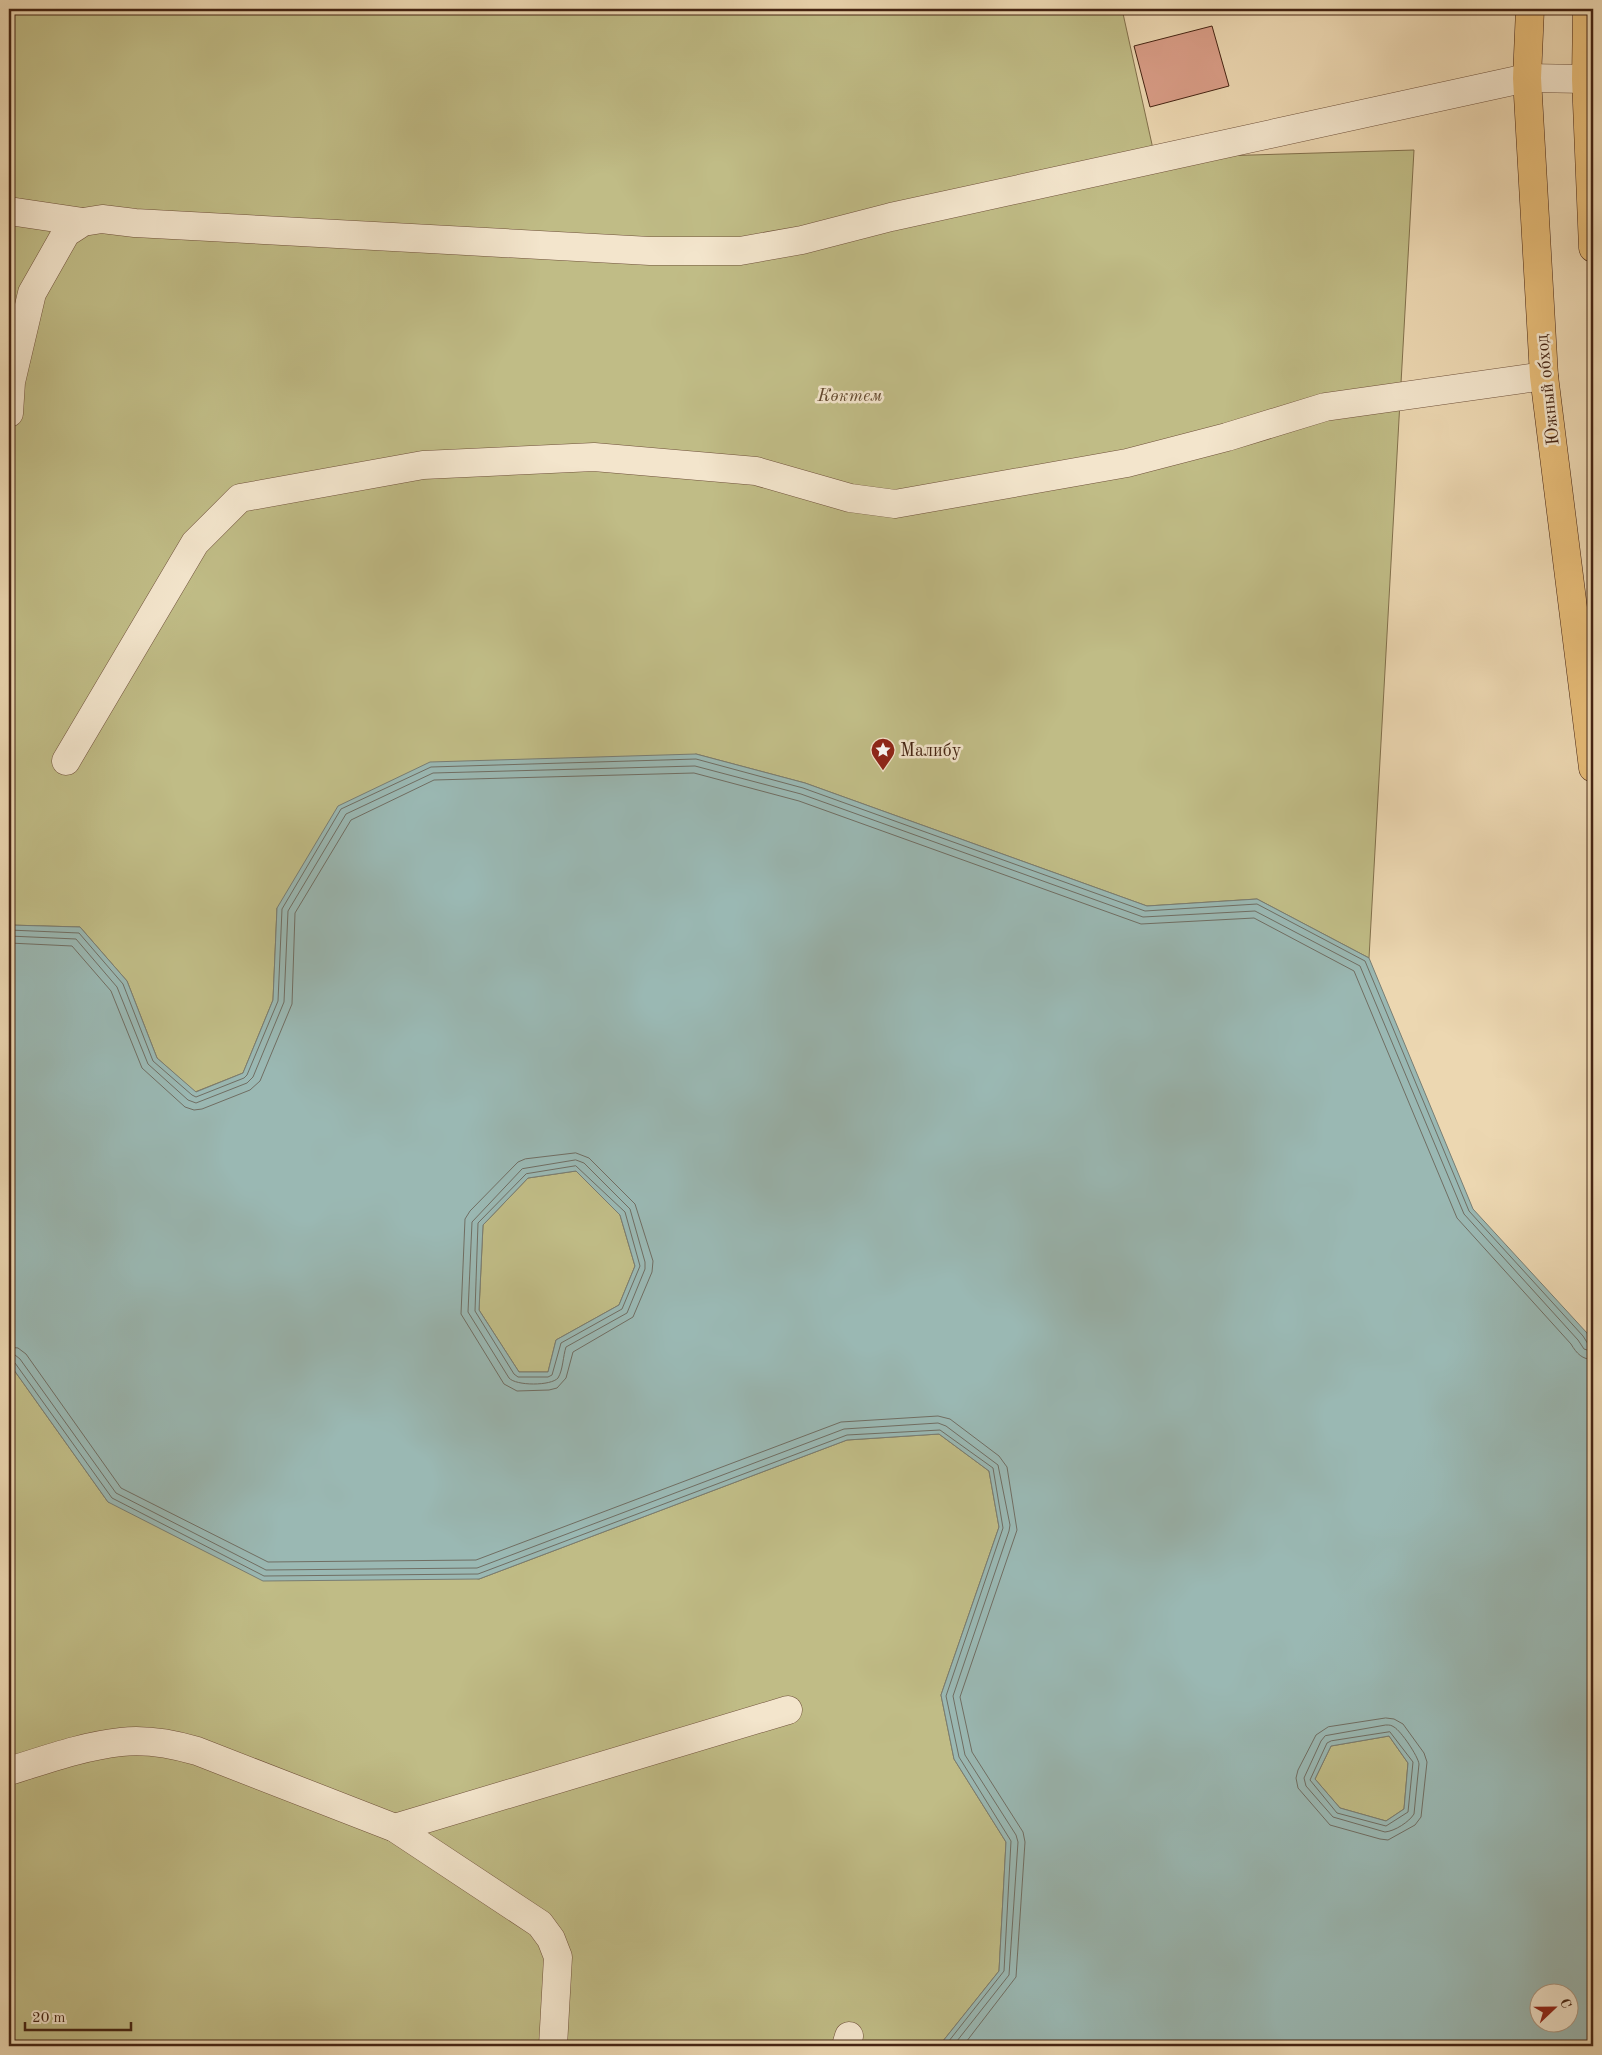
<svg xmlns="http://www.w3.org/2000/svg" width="1602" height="2055" viewBox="0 0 1602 2055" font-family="'Old Standard TT',serif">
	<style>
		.green { fill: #c0bc86; stroke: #82704c }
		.water { fill: #9ab8b3; stroke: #787d73; fill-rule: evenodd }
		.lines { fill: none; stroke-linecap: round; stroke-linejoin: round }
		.shore { stroke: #706e63; stroke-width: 1 }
		.building { fill: #d99d87; stroke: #452413 }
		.minor-casing { stroke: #6f513a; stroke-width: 29 }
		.trunk-casing { stroke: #452413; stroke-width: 29 }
		.minor { stroke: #f3e5cc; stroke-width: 28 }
		.trunk { stroke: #e6bc78; stroke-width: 28 }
		.labels { text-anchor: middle; stroke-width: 5; stroke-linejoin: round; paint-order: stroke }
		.street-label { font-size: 18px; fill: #452413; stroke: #f3e5cc }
		.park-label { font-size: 18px; font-style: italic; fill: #644a30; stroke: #f3e5cc }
		.poi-label { font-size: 18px; fill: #452413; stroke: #f3e5cc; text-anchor: start }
	</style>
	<rect width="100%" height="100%" fill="#ecd7b1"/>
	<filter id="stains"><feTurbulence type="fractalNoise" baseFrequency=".004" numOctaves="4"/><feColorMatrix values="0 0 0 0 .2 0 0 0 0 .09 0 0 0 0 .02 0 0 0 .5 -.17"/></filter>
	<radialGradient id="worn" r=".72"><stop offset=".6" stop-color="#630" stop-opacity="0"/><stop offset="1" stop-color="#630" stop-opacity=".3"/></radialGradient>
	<g class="green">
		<path d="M9,9H1122L1155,158L1414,150L1369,958L1257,899L1147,906L805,783L696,754L277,908L273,1000L243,1073L195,1092L157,1058L127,981L80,927L9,925Z"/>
		<path d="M576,1171L620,1215L635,1266L619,1305L556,1340L548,1372H519L479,1310L483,1225L528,1178Z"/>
		<path d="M9,1363L108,1502L479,1579L847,1440L939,1434L989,1471L999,1527L941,1695L954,1759L1006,1842L999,1971L939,2046H9Z"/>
		<path d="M1389,1736L1408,1763L1404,1809L1386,1821L1340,1808L1315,1779L1331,1746Z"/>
	</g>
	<path class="water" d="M696,754L805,783L1147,906L1257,899L1369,958L1473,1209L1587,1333L1593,1344V2046H939L999,1971L1006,1842L954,1759L941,1695L999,1527L989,1471L939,1434L847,1440L479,1579L263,1581L108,1502L9,1363V925L80,927L127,981L157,1058L196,1092L243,1073L273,1000L277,908L338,806L430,762ZM576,1171L620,1215L635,1266L619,1305L556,1340L548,1372H519L479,1310L483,1225L528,1178ZM1389,1736L1408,1763L1404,1809L1386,1821L1340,1808L1315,1779L1331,1746ZM1540,1992H1570V2022H1540Z"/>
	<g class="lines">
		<g class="shore">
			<path d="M9,930L79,933L123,984L153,1061L192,1095L196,1097L244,1078L247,1075L278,1001L282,909L341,809L431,767L696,759L803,788L1145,911L1257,904L1365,961L1469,1211L1583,1336L1588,1344L1593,1346"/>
			<path d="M9,936L76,939L117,987L148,1064L188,1100L196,1103L247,1083L253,1077L284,1002L288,911L346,814L433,773L695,766L801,794L1143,917L1255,911L1360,966L1464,1214L1578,1340L1584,1349L1593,1352"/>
			<path d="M9,943L72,946L111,991L142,1068L185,1107L194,1110L202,1109L250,1090L260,1081L292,1004L295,913L351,820L434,780L694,773L799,801L1141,924L1254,918L1354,971L1457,1218L1571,1344C1577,1354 1582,1359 1593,1360"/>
			<path d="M576,1153L589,1158L635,1204L653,1261L652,1272L633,1317L573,1352L566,1378L557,1388L549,1390L517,1391L504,1384L461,1314L465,1219L470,1211L518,1162L525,1159Z"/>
			<path d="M576,1160L584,1163L630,1209L645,1262V1269L627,1313L566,1347C563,1356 563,1370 558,1378C551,1386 516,1386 509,1378L468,1312L472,1222L522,1169Z"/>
			<path d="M576,1166L625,1212L640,1266L622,1309L561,1343L552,1375L548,1377H518L514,1374L475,1311L478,1223L526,1174Z"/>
			<path d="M9,1347L18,1348L26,1354L121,1488L268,1562L476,1560L841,1422L938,1416L950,1419L999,1456L1007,1467L1017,1530L960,1697L972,1752L1023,1832L1025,1842L1016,1977L963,2046"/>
			<path d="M9,1354L15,1355L20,1359L116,1493L266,1570L477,1568L844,1429L938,1423L946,1426L998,1465L1010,1525L1009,1531L953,1696L965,1755L1016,1835L1018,1842L1009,1975L953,2046"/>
			<path d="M9,1360L15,1363L112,1498L264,1576L478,1574L847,1435L940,1430L993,1468L1003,1528L946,1696L959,1757L1011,1841L1004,1971L945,2046"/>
			<path d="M1386,1718L1394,1719L1403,1724L1424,1753L1427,1762L1421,1817L1415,1825L1388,1840L1380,1839L1330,1825L1298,1788L1296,1778L1298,1770L1316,1735L1328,1727Z"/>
			<path d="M1386,1725C1390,1725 1391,1725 1394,1727C1401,1731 1418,1756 1419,1764L1414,1814C1409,1822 1395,1831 1385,1832L1333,1817L1306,1786L1304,1778L1321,1741L1325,1736Z"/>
			<path d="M1390,1732L1413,1762L1408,1812L1386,1826L1337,1813L1310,1780L1327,1743L1331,1741Z"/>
		</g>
	</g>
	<path class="building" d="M1212,26L1229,86L1150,107L1134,46Z"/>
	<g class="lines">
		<defs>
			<g id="minor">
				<path d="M9,211L83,222"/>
				<path d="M9,413L11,382L32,293L66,233L83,222L102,219L135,223L650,251H740L802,240L891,217L1527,78L1586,79"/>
				<path d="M66,761L195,543L240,498L423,465L594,457L756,471L850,498L895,504L1127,463L1227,437L1325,407L1544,376"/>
				<path d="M9,1771C45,1760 83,1746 121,1742C146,1739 173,1744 197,1751L395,1828L540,1924L551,1939L558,1957L553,2046"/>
				<path d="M395,1828L788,1710"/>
				<path d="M846,2046L849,2036"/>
			</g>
			<g id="trunk">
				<path d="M1530,9L1527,78L1544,376L1593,768"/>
				<path d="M1587,9L1586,79L1593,248"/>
			</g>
		</defs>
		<use href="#minor" class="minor-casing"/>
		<use href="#trunk" class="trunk-casing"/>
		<use href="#minor" class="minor"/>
		<use href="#trunk" class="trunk"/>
	</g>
	<defs>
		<symbol id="sight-pin" viewBox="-11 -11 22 30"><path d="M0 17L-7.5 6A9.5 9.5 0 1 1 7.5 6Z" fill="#8f2418" stroke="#f3e5cc"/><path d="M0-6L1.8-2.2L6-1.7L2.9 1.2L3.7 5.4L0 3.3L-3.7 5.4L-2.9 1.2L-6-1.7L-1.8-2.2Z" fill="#fff"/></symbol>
	</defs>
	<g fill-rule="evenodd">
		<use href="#sight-pin" x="869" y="736" width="28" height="38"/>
	</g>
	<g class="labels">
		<g class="street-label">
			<text transform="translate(1547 390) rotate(-96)" y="6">Южный обход</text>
		</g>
		<g class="park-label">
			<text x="850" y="401">Көктем</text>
		</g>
		<g class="poi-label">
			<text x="900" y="756">Малибу</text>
		</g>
	</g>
	<rect width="1602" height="2055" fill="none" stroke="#ecd7b1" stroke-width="30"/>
	<rect x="10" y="10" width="1582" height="2035" fill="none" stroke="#452413" stroke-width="2.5"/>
	<rect x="15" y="15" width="1572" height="2025" fill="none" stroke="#452413"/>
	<g transform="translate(1554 2008) rotate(68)"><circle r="24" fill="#f3e5cc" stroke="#ad9882"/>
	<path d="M0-4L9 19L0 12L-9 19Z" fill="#8f2418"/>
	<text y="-8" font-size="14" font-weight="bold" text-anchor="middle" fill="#452413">С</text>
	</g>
	<path d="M25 2022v8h106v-8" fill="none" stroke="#452413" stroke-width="2.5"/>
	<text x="32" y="2022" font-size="15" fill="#452413" stroke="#f3e5cc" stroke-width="4" paint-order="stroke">20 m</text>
	<rect width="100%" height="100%" filter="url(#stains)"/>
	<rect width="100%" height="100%" fill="url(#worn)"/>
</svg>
